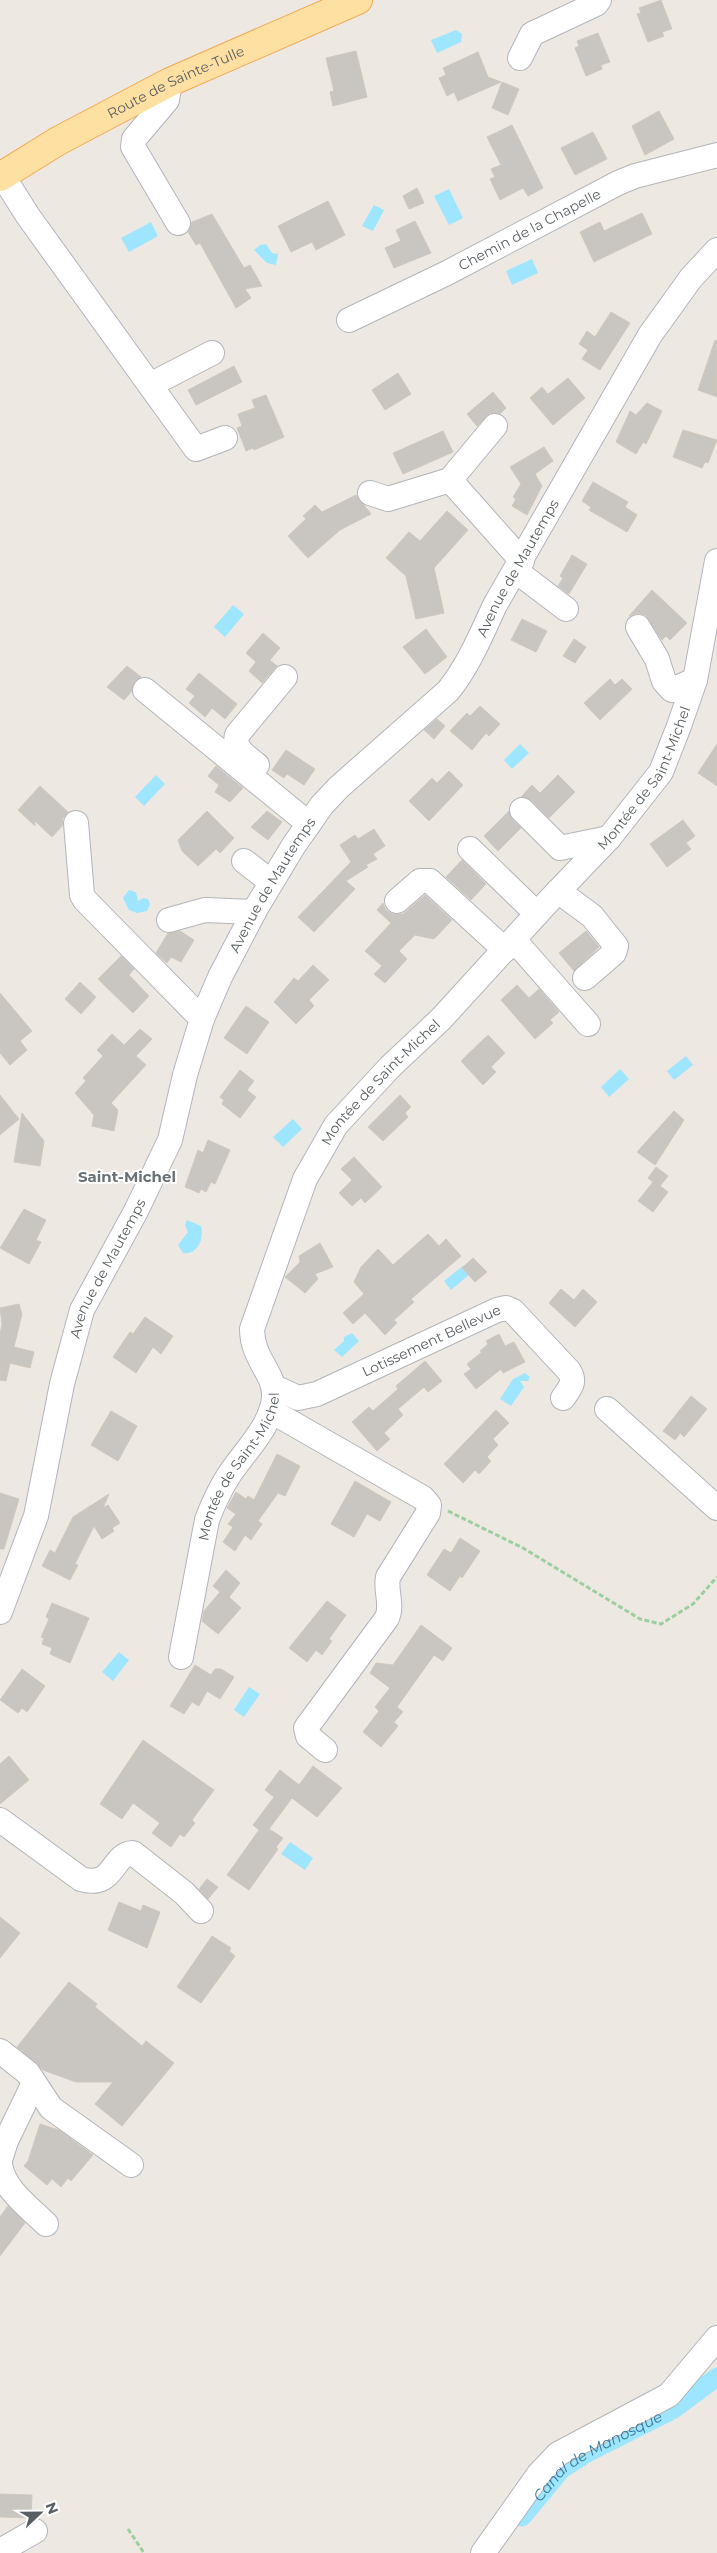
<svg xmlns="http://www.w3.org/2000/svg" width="717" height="2553" viewBox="0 0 717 2553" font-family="Montserrat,sans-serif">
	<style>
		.water { fill: #9ee6ff }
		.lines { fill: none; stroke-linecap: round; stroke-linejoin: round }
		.canal { stroke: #9ee6ff; stroke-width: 19 }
		.building { fill: #c9c5c0; stroke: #d1c8bf }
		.minor-casing { stroke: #b2b5b9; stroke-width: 26 }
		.major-casing { stroke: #f1aa55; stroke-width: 30 }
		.path { stroke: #9ccfa0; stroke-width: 3; stroke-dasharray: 5 2.5; stroke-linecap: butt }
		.minor { stroke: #fff; stroke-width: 24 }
		.major { stroke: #ffe0a3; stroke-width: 28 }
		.labels { text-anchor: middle; stroke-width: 4; stroke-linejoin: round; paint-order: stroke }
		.street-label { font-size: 14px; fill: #595f62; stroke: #fff }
		.neighbourhood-label { font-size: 15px; font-weight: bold; fill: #6a7174; stroke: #fff }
		.water-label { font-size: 15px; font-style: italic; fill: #377b9f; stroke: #fff }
	</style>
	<rect width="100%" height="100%" fill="#ede8e1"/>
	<g class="water">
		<path d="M456,30L462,34L461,42L437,53L431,40Z"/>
		<path d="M449,189L463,218L449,225L434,196Z"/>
		<path d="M374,205L384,210L373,231L362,226Z"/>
		<path d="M151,222L158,236L129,252L121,238Z"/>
		<path d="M266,244L272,253L278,254L276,265L267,263L254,250L260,245Z"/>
		<path d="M532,259L538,273L512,285L506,271Z"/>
		<path d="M233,605L244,614L225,637L214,627Z"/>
		<path d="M520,744L529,753L512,769L504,760Z"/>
		<path d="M156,775L165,784L144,806L135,797Z"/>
		<path d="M129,890L136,892L138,901L143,898L148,899L150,904L147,911L137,913L129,910L123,898Z"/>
		<path d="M686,1056L693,1065L674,1080L667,1071Z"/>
		<path d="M620,1069L629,1079L609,1097L601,1087Z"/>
		<path d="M293,1119L302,1129L283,1147L273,1137Z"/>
		<path d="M187,1220L201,1226C205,1238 197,1256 183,1253L178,1245L188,1232L185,1225Z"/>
		<path d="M464,1265L471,1273L451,1290L444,1281Z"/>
		<path d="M352,1333L359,1341L342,1357L334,1350L344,1341V1337Z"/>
		<path d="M525,1373L530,1377L528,1381H520L524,1387L511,1406L500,1399L513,1379Z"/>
		<path d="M119,1652L129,1660L113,1681L102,1672Z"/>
		<path d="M249,1687L260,1694L244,1717L234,1710Z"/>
		<path d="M290,1842L313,1858L305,1870L281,1854Z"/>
	</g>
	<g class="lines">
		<path class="canal" id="s1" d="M522,2517L562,2469L587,2453L674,2409L717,2377"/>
	</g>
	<g class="building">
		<path d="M661,0L672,29L662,32L664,36L648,42L637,14L641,13L639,8Z"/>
		<path d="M598,33L610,62L601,65L602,69L586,76L575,48L579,46L577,41Z"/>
		<path d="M356,51L367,97L333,106L330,92L334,91L326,58Z"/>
		<path d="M478,52L488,77L501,82L458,101L454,92L447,96L439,78L446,75L443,68Z"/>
		<path d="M502,82L519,89L508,115L492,108Z"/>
		<path d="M659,111L674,139L645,155L632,126Z"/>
		<path d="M512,125L543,188L528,196L523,188L500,200L490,179L495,177L491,169L501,165L487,137Z"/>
		<path d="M593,132L607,159L575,175L561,148Z"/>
		<path d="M417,188L424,203L409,209L403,196Z"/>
		<path d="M328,201L345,235L316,250L312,242L291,252L278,226Z"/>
		<path d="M642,213L652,234L594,262L580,232L600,222L604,231Z"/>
		<path d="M212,214L244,268L250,265L262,286L245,289L251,298L236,308L200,243L196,245L188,232L192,222Z"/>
		<path d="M415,221L431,253L394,268L385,248L401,241L396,230Z"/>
		<path d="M611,312L630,323L600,370L582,359L588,350L579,344L587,331L595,337Z"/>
		<path d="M715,340L717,341V397L698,390Z"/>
		<path d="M234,366L242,382L196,405L188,390Z"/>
		<path d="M398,373L411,394L385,410L372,390Z"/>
		<path d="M568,378L585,398L553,425L530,398L542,387L548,394Z"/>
		<path d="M493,392L506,408L500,414L490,413L477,426L467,414Z"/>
		<path d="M266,395L284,437L254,450L253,448L246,451L237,428L242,426L238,414L255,408L252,400Z"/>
		<path d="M647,403L662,411L646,444L643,442L636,454L616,442L630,411L636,415Z"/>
		<path d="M683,430L717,440L708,463L705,462L702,468L673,457Z"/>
		<path d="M443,431L453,452L403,474L393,453Z"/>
		<path d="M544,447L553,461L535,474L542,486L527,515L512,506L516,499L513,497L521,484L510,467Z"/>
		<path d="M593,482L628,502L625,507L637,515L627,532L589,510L591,507L582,501Z"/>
		<path d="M356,495L371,514L340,530L308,558L288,536L306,519L303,516L315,505L322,512Z"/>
		<path d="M447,511L468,530L434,568L444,613L416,619L406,576L386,558L409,532L420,541Z"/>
		<path d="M572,555L587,564L569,594L558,586L563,578L560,576Z"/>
		<path d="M652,590L687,623L670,640L666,636L662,640L645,615L637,613L629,616Z"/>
		<path d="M522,619L547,631L536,652L511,640Z"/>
		<path d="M426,629L447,657L425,674L403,647Z"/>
		<path d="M263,633L280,648L270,660L277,666L262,683L249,671L256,662L246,653Z"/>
		<path d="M574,639L586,647L575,663L563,656Z"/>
		<path d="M127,666L141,677L134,682L132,691L124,700L107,687Z"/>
		<path d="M199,673L237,704L225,719L212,708L205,717L189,703L195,696L186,689Z"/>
		<path d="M610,679L615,685L622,679L632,689L600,720L584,703Z"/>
		<path d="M480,706L500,724L489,736L486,733L472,750L450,731L467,713L470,716Z"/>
		<path d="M437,719L445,726L434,739L424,730Z"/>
		<path d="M717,744V786L698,773Z"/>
		<path d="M286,750L315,769L304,785L287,774L284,778L272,770Z"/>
		<path d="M216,766L243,788L230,802L215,792L219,785L208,776Z"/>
		<path d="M449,771L463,785L429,821L409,801L432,778L437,783Z"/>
		<path d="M558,775L575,792L549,818L531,800L521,797L532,785L540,793Z"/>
		<path d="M40,786L68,812L63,818L62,826L52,837L35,821V826L18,810Z"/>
		<path d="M207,811L234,838L220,853L216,849L198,866L182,851L178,840Z"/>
		<path d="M267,811L282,822L268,840L251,827Z"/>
		<path d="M509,811L512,819L521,828L498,851L484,836Z"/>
		<path d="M683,820L695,836L686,843L691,849L667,867L650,844Z"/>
		<path d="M374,829L385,846L373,854L377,859L366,865L368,867L346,881L355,889L314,932L298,917L351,862L340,845L355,835L358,839Z"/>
		<path d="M462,860L486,884L471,900L446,877Z"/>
		<path d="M425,895L452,920L434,939L415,935L399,951L407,959L385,983L374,974L382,966L365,951L391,923L377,910L383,903L386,910L392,914H403Z"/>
		<path d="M180,931L194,940L181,962L171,957L167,963L156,953L168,933Z"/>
		<path d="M586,931L599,947L574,971L559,953Z"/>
		<path d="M121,956L134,969L129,975L149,996L133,1013L98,979Z"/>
		<path d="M313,965L329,980L309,1000L314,1006L296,1024L274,1002L294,978L298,981Z"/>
		<path d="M80,982L96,997L81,1014L65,999Z"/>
		<path d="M517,985L529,998L539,989L559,1012L550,1020L553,1023L535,1039L501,1000Z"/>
		<path d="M0,993L32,1031L20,1041L27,1050L10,1065L0,1053Z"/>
		<path d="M246,1006L269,1022L247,1054L224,1038Z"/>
		<path d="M140,1029L152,1039L136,1056L146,1065L111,1103L118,1110L114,1131L92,1126L94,1115L75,1093L86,1081L83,1078L103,1056L97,1050L112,1034L124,1045Z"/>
		<path d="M488,1035L505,1053L491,1067L496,1072L483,1085L461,1061Z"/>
		<path d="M240,1070L254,1081L247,1090L256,1097L240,1118L222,1104L224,1100L220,1097Z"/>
		<path d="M0,1095L19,1119L0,1135Z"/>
		<path d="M400,1095L411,1107L405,1113L408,1117L383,1141L368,1127Z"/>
		<path d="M674,1111L684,1120L655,1165L637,1152Z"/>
		<path d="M22,1113L44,1141L40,1166L14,1162Z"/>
		<path d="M208,1140L230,1150L215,1184L211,1182L206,1192L201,1189L199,1193L185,1187L198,1150L203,1153Z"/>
		<path d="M354,1157L382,1187L365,1203L361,1198L352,1206L339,1193L352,1180L341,1169Z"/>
		<path d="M656,1167L668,1176L660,1186L668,1192L653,1212L638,1201L653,1182L648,1178Z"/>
		<path d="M24,1209L46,1220L36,1240L41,1242L29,1264L0,1248Z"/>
		<path d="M428,1234L439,1246L446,1239L461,1256L411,1299L414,1302L394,1320L397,1323L385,1335L365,1313L353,1324L343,1313L364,1294L354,1282L361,1267L378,1249L393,1265Z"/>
		<path d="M320,1243L333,1267L315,1274L318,1279L305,1293L285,1277L300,1262L299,1256Z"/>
		<path d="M473,1258L487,1272L475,1282L462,1268Z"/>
		<path d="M561,1289L574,1300L583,1289L597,1302L575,1327L549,1303Z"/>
		<path d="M19,1304L22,1314L14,1347L34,1352L30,1368L10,1363L6,1381L0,1380V1334L2,1324L0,1308Z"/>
		<path d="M145,1317L173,1336L161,1354L153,1347L136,1373L113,1357L130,1332L133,1334Z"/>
		<path d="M499,1334L505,1346L514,1342L525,1362L503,1373L501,1369L476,1389L464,1374L471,1369L467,1364L482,1352L480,1351L488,1344L486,1341Z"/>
		<path d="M425,1361L442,1381L428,1392L424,1387L398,1409L403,1415L384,1433L390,1439L377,1451L352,1422L369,1407L373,1411L398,1389L396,1386Z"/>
		<path d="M691,1396L707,1409L684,1437L680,1433L675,1440L663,1431Z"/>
		<path d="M496,1410L509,1423L493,1439L498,1445L487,1457L491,1461L479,1474L475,1470L463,1483L444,1464Z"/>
		<path d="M111,1411L137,1426L118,1461L91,1445Z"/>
		<path d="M277,1454L300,1466L285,1496L278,1493L258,1521L262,1524L251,1540L245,1535L235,1551L223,1542L233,1527L228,1524L236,1514L227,1508L236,1492L246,1499L248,1496L254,1500Z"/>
		<path d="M355,1481L391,1502L380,1521L367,1514L354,1537L331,1524Z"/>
		<path d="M0,1493L19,1499L4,1549H0Z"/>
		<path d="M109,1494L103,1508L108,1505L120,1523L112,1528L114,1531L102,1539L94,1526L75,1564L78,1565L70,1580L42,1566L50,1550L55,1553L73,1517Z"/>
		<path d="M460,1538L480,1551L462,1578L460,1576L450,1591L427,1575L444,1549L451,1553Z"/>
		<path d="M226,1570L240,1583L229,1597L241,1608L218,1634L202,1621L204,1611L220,1592L213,1586Z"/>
		<path d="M327,1601L346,1615L329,1639L332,1641L322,1655L316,1650L307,1662L289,1648Z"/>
		<path d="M52,1603L89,1618L70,1663L50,1654L52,1648L42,1644L44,1638L41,1637L49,1619L46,1617Z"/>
		<path d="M421,1625L452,1648L443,1661L434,1655L397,1707L403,1712L394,1722L398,1726L381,1747L363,1732L379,1711L375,1707L390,1688L370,1673L376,1663L393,1665Z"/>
		<path d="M195,1665L211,1675L215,1669H221L234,1677L220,1699L207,1691L199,1706L192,1702L184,1714L170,1706Z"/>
		<path d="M22,1669L45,1686L27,1712L22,1708L18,1713L0,1700Z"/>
		<path d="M143,1740L214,1790L192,1820L195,1823L184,1837L180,1834L171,1847L152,1833L160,1823L133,1803L122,1819L100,1804Z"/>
		<path d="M9,1756L29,1780L0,1804V1764Z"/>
		<path d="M313,1766L342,1788L317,1817L292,1798L269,1829L283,1838L276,1847L278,1849L249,1890L227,1875L259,1830L253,1825L274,1797L265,1790L280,1770L299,1785Z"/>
		<path d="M207,1879L218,1887L208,1899L199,1889Z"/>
		<path d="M119,1902L141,1911L143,1905L160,1912L147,1948L108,1930Z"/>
		<path d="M0,1917L20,1933L0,1958Z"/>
		<path d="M212,1936L231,1948L229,1951L235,1956L201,2003L177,1987Z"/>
		<path d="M69,1982L97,2004L95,2007L142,2046L146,2041L174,2063L122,2126L95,2104L113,2082H76L43,2070L17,2047Z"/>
		<path d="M40,2124L59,2130L93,2155L71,2181L68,2178L61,2187L52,2179L47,2185L24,2166L28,2161Z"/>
		<path d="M8,2206L25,2223L0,2256V2217Z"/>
		<path d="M0,2494L32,2495L31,2518L0,2517Z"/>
	</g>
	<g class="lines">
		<defs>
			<g id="minor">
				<path d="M520,58L532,34L596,4L599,0"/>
				<path d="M170,82L167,100L134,139L133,147L178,223"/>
				<path d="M2,175L28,216L196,449L225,438"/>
				<path id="s2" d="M349,320L447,273L618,183L635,176L717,155"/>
				<path d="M150,385L212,353"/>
				<path d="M450,480L495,426"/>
				<path d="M370,493L388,499L450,480L522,561"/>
				<path d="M516,571L566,609"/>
				<path d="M638,627L657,659L664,681L672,690L695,680"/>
				<path d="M145,690L309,824"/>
				<path d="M257,765C247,757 233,749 237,735L285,677"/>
				<path d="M522,810L560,848L609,838"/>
				<path d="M76,823L82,895L85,900L202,1019"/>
				<path d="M470,849L537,914"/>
				<path d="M244,861L271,882"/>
				<path d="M558,891L592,916L616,946L614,953L585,978"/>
				<path d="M397,901L420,881H430L505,950"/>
				<path d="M169,920L205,910L254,912"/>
				<path d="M514,940L588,1024"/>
				<path id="s3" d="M274,1387L298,1398L317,1394L497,1310L506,1308L513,1311L569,1371C576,1382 570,1388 563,1398"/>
				<path d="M607,1409L717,1508"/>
				<path d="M271,1411L423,1498L429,1505L428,1513L388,1577C385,1591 393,1604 387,1618L306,1728L308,1736L325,1750"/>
				<path id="s4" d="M0,1612L36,1516L62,1384L82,1310L136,1211L170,1140L185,1075L202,1019L220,977L256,908L294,845L322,805L339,787L448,691C469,665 481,635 495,605L650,335L691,278L717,250"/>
				<path id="s5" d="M181,1657L207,1520C213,1504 220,1489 229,1475C244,1452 273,1425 274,1396C275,1373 252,1359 252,1329L305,1179L336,1125L390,1067L441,1019L545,905L609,838L661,772L679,726L695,680L717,561"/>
				<path d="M0,1820L81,1879C115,1889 111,1854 133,1853L184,1893L201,1911"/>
				<path d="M0,2051L28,2073L51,2108L131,2165"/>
				<path d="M0,2160L6,2141L34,2083"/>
				<path d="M0,2164C3,2189 29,2207 46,2224"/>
				<path d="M0,2551L35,2531"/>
				<path d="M483,2553L539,2474L558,2454L669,2395L717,2338"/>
			</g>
			<g id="major">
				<path id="s6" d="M0,177L58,141L170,82L358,0"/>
			</g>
		</defs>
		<use href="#minor" class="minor-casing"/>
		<use href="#major" class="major-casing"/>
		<g class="path">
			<path d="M448,1511L523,1548L640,1619L661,1624L693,1604L717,1577"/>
			<path d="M128,2529L144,2553"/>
		</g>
		<use href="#minor" class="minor"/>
		<use href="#major" class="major"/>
	</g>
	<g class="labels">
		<g class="street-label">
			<text dy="5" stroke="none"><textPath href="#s6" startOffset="200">Route de Sainte-Tulle</textPath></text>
			<text dy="5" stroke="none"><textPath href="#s2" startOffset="202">Chemin de la Chapelle</textPath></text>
			<text dy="5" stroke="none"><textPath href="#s4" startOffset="1188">Avenue de Mautemps</textPath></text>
			<text dy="5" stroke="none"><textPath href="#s5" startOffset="1041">Montée de Saint-Michel</textPath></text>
			<text dy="5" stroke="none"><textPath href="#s4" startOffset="782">Avenue de Mautemps</textPath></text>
			<text dy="5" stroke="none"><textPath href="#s5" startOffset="636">Montée de Saint-Michel</textPath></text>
			<text dy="5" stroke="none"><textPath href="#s4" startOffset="362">Avenue de Mautemps</textPath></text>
			<text dy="5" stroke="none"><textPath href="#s3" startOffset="172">Lotissement Bellevue</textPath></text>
			<text dy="5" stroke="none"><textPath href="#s5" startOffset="202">Montée de Saint-Michel</textPath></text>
		</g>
		<g class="neighbourhood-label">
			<text x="127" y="1182">Saint-Michel</text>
		</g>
		<g class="water-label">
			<text dy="5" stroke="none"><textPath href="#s1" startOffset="99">Canal de Manosque</textPath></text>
		</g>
	</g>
	<g transform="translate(40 2513) rotate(68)" stroke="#ffffff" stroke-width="4" paint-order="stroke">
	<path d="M0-4L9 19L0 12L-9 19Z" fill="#595f62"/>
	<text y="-8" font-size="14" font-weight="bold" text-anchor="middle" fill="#595f62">N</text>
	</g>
</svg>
